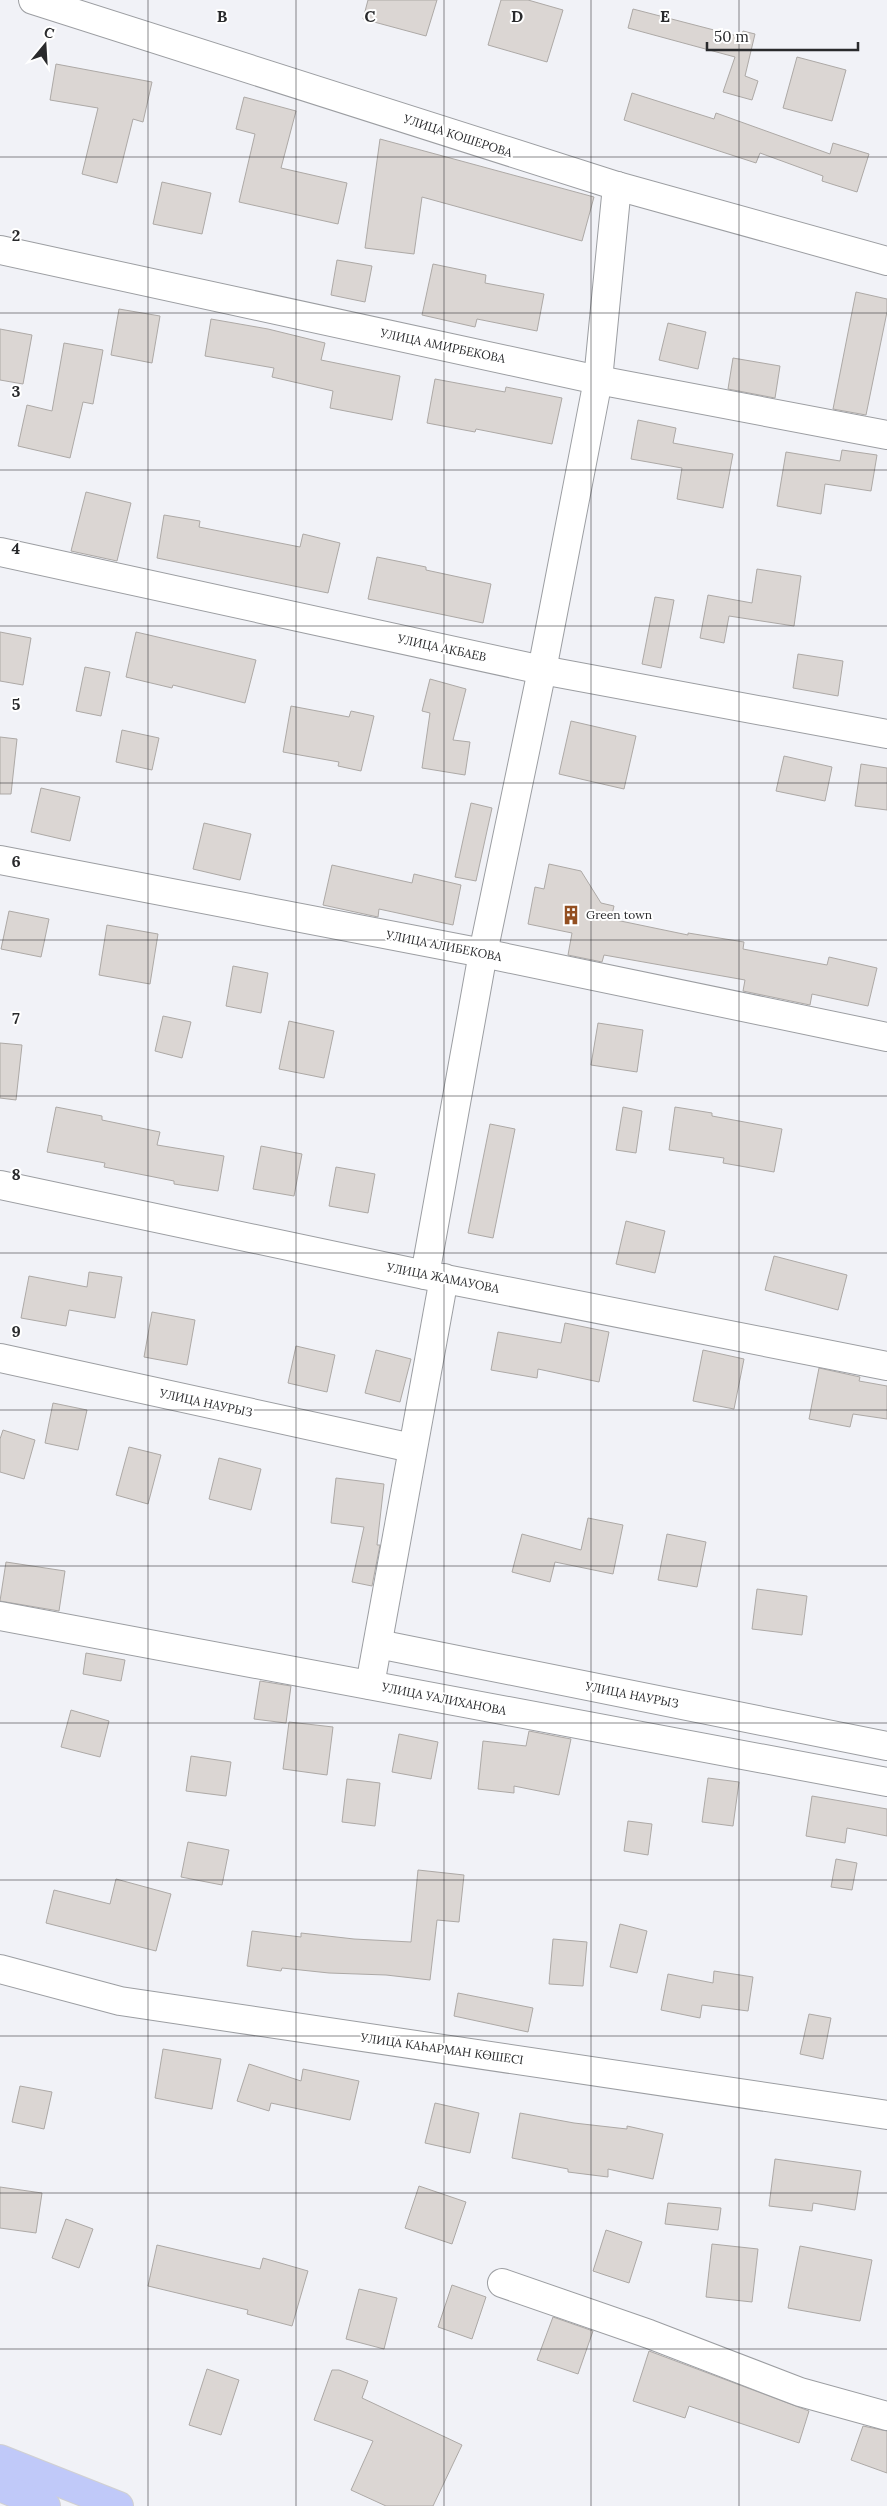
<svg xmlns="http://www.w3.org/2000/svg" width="887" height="2506" viewBox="0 0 887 2506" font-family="Lora,serif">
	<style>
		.building { fill: #dbd6d3; stroke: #ada9a6 }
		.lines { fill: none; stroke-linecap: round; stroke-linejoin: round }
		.minor-casing { stroke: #9c9ea2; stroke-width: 30 }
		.major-casing { stroke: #d0d0d1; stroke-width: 30 }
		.minor { stroke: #fff; stroke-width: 28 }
		.major { stroke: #c0c9f9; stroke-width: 28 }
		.grid { fill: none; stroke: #292a2c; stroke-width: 1; stroke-opacity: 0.55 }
		.labels { text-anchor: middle; stroke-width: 4; stroke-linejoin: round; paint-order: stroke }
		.street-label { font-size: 12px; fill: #292a2c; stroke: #fff }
		.poi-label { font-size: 12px; fill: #292a2c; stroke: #fff; text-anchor: start }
		.grid-label { font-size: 16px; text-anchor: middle; font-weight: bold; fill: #292a2c; stroke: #fff; stroke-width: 4; stroke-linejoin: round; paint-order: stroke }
	</style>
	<rect width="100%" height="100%" fill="#f1f2f7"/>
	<g class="building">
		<path d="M368,0H437L426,36L363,19Z"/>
		<path d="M501,0H528L563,10L547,62L488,45Z"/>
		<path d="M633,9L741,37L743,31L755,34L745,76L758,81L752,100L723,92L735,57L628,28Z"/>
		<path d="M797,57L846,70L832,121L783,108Z"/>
		<path d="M56,64L152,82L143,122L133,119L117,183L82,174L98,108L50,100Z"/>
		<path d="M632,93L714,119L716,113L830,154L833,143L869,154L857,192L822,181L823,176L760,153L756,163L624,120Z"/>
		<path d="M244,97L296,111L281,168L347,183L338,224L239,202L255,134L236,129Z"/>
		<path d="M380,139L594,197L582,241L422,197L414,254L365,248Z"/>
		<path d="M162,182L211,193L202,234L153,224Z"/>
		<path d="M337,260L372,266L365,302L331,295Z"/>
		<path d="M433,264L486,275L485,283L544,294L537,331L477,319L475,327L422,315Z"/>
		<path d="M856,292L887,299V312L866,415L833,409Z"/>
		<path d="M119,309L160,316L152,363L111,355Z"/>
		<path d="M211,319L268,329L325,343L321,360L400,376L392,420L330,408L333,391L272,377L274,368L205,356Z"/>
		<path d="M668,323L706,332L698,369L659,360Z"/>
		<path d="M0,329L32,335L23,384L0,380Z"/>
		<path d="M64,343L103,350L93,404L83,402L70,458L18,446L27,405L52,411Z"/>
		<path d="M733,358L780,366L775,398L728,389Z"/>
		<path d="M435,379L505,392L506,387L562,398L552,444L476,429L475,432L427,423Z"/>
		<path d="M638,420L676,428L673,443L733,454L723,508L677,499L682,468L631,459Z"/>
		<path d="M842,450L877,455L871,491L825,484L821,514L777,506L786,452L840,461Z"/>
		<path d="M86,492L131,503L117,561L71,551Z"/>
		<path d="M164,515L200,521L199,527L300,547L303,534L340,543L328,593L157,558Z"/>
		<path d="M377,557L426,567V570L491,584L483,623L368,599Z"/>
		<path d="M757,569L801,576L794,626L729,616L724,643L700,638L708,595L752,603Z"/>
		<path d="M655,597L674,600L661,668L642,664Z"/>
		<path d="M0,632L31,638L23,685L0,681Z"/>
		<path d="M136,632L256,660L245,703L173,685L172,688L126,677Z"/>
		<path d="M798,654L843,661L838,696L793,688Z"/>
		<path d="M85,667L110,672L101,716L76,711Z"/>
		<path d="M430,679L466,689L453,740L470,742L465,775L422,768L430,713L422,711Z"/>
		<path d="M291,706L349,717L351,711L374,716L361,771L338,766L339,762L283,752Z"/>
		<path d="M571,721L636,736L624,789L559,774Z"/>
		<path d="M122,730L159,738L152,770L116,762Z"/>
		<path d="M0,737L17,739L11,794H0Z"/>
		<path d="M784,756L832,767L825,801L776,791Z"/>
		<path d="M861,764L887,768V810L855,806Z"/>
		<path d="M41,788L80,797L70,841L31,832Z"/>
		<path d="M471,803L492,808L476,881L455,877Z"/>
		<path d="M204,823L251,834L240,880L193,869Z"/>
		<path d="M549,864L581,871L601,903L614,906L611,919L688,935V933L744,942L743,949L827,965L829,957L877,968L868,1006L812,994L810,1005L743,991L745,980L604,955L602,962L568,955L572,933L528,924L535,887L544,889Z"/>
		<path d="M332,865L412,883L414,874L461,885L453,925L379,909L378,917L323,905Z"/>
		<path d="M9,911L49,919L41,957L1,949Z"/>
		<path d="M107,925L158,934L150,984L99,975Z"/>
		<path d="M233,966L268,973L261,1013L226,1006Z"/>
		<path d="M163,1016L191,1022L182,1058L155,1051Z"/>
		<path d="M289,1021L334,1031L324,1078L279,1069Z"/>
		<path d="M598,1023L643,1030L637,1072L591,1065Z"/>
		<path d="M0,1043L22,1045L16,1100L0,1098Z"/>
		<path d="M56,1107L102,1116V1120L160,1132L157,1145L224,1156L218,1191L174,1184V1181L104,1167L105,1163L47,1152Z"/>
		<path d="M623,1107L642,1111L636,1153L616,1150Z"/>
		<path d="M675,1107L712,1113V1116L782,1129L774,1172L723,1163L724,1158L669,1150Z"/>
		<path d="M490,1124L515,1129L493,1238L468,1233Z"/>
		<path d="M261,1146L302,1154L294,1196L253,1189Z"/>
		<path d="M336,1167L375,1174L368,1213L329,1206Z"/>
		<path d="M626,1221L665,1231L655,1273L616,1264Z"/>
		<path d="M774,1256L847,1275L838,1310L765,1290Z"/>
		<path d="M89,1272L122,1277L115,1318L69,1310L66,1326L21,1318L29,1276L87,1287Z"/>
		<path d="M152,1312L195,1320L187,1365L144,1357Z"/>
		<path d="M565,1323L609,1332L599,1382L538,1369L537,1378L491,1370L498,1332L561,1343Z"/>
		<path d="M296,1346L335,1355L327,1392L288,1383Z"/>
		<path d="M376,1350L411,1359L400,1402L365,1393Z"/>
		<path d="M703,1350L744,1359L734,1409L693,1401Z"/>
		<path d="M819,1368L860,1377L859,1381L887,1386V1419L853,1414L850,1427L809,1419Z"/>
		<path d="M53,1403L87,1410L78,1450L45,1443Z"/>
		<path d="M3,1430L35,1440L24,1479L0,1472V1439Z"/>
		<path d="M129,1447L161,1455L148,1504L116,1495Z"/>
		<path d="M219,1458L261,1469L251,1510L209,1499Z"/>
		<path d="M336,1478L384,1484L377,1545H380L372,1586L352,1582L364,1527L331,1523Z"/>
		<path d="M588,1518L623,1525L613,1574L555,1562L550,1582L512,1572L522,1534L581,1550Z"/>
		<path d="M667,1534L706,1542L697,1587L658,1580Z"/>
		<path d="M6,1562L65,1571L59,1611L0,1601Z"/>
		<path d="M757,1589L807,1596L802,1635L752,1629Z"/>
		<path d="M86,1653L125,1660L121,1681L83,1674Z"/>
		<path d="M260,1681L291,1686L286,1723L254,1719Z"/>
		<path d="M71,1710L109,1721L100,1757L61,1747Z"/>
		<path d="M289,1722L333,1727L327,1775L283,1769Z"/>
		<path d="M529,1731L571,1739L559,1795L514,1786V1793L478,1789L483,1741L526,1746Z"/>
		<path d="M399,1734L438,1742L431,1779L392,1772Z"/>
		<path d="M191,1756L231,1762L226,1796L186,1791Z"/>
		<path d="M708,1778L739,1782L733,1826L702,1822Z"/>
		<path d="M347,1779L380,1783L375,1826L342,1822Z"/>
		<path d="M812,1796L887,1809V1836L847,1828L845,1843L806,1836Z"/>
		<path d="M628,1821L652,1824L648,1855L624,1851Z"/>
		<path d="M188,1842L229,1850L222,1885L181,1877Z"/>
		<path d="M836,1859L857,1863L852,1890L831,1887Z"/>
		<path d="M418,1870L464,1875L459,1922L437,1920L430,1980L386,1975L329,1973L282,1968L281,1971L247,1966L252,1931L301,1937V1933L354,1939L411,1942Z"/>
		<path d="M116,1879L171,1894L156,1951L46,1923L54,1890L110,1904Z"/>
		<path d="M620,1924L647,1931L637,1973L610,1967Z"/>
		<path d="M553,1939L587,1942L583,1986L549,1984Z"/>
		<path d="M714,1971L753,1977L748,2011L702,2005L700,2018L661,2010L668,1974L713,1983Z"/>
		<path d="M458,1993L533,2008L528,2032L454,2016Z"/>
		<path d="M809,2014L831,2018L823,2059L800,2054Z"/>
		<path d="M163,2049L221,2059L212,2109L155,2098Z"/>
		<path d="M249,2064L301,2081L303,2069L359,2081L350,2120L271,2103L269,2111L237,2101Z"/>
		<path d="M20,2086L52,2092L44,2129L12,2122Z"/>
		<path d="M435,2103L479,2113L470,2153L425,2143Z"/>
		<path d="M520,2113L574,2123L627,2129V2126L663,2134L653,2179L608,2169V2177L568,2172V2169L512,2158Z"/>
		<path d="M775,2159L861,2171L855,2210L813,2203L812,2211L769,2206Z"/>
		<path d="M419,2186L466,2202L452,2244L405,2228Z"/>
		<path d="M0,2187L42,2193L36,2233L0,2228Z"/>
		<path d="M668,2203L721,2208L718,2230L665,2224Z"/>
		<path d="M66,2219L93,2229L79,2268L52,2258Z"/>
		<path d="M606,2230L642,2242L629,2283L593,2271Z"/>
		<path d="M712,2244L758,2249L752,2302L706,2297Z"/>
		<path d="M157,2245L260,2269L263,2258L308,2271L292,2326L247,2314L248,2310L148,2286Z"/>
		<path d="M800,2246L872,2260L860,2321L788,2308Z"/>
		<path d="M452,2285L486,2297L472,2339L438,2327Z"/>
		<path d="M359,2289L397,2298L384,2349L346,2339Z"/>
		<path d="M553,2317L593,2331L578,2374L537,2360Z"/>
		<path d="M649,2351L809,2411L799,2443L689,2406L685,2418L633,2401Z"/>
		<path d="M207,2369L239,2380L221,2435L189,2425Z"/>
		<path d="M332,2370H339L368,2381L362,2398L462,2445L433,2506H386L351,2490L373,2441L314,2420Z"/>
		<path d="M863,2426L887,2431V2473L851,2460Z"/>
	</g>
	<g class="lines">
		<defs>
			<g id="minor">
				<path d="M33,0L617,186L887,261"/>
				<path d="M0,250L598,380L887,435"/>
				<path d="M0,552L542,670L887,734"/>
				<path d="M0,860L483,953L887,1037"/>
				<path d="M0,1185L425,1275L887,1366"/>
				<path d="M425,1275L483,953L542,670L598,380L617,186"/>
				<path d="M0,1358L412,1448"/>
				<path d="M0,1616L887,1782"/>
				<path d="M378,1644L887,1746"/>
				<path d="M370,1685L444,1278"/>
				<path d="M0,1969L120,2001L887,2115"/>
				<path d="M502,2283L649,2334L800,2392L887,2416"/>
			</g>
			<g id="major">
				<path d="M0,2459L119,2506"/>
				<path d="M0,2487L46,2506"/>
			</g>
		</defs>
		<use href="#minor" class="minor-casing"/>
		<use href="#major" class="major-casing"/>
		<use href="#minor" class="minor"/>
		<use href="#major" class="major"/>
	</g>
	<path class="grid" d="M148,0V2506M296,0V2506M444,0V2506M591,0V2506M739,0V2506M0,157H887M0,313H887M0,470H887M0,626H887M0,783H887M0,940H887M0,1096H887M0,1253H887M0,1410H887M0,1566H887M0,1723H887M0,1880H887M0,2036H887M0,2193H887M0,2349H887"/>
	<defs>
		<symbol id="building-bare" viewBox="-9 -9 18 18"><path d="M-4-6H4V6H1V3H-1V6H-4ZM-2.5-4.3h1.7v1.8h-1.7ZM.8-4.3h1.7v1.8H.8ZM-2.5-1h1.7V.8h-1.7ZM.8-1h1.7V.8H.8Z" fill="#934f21" stroke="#fff" stroke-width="2.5" paint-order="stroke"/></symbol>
	</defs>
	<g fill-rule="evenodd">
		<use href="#building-bare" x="557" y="901" width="28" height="28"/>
	</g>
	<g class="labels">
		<g class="street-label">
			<text transform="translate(458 136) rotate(18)" y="4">УЛИЦА КОШЕРОВА</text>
			<text transform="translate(443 346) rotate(12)" y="4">УЛИЦА АМИРБЕКОВА</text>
			<text transform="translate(442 648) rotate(12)" y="4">УЛИЦА АКБАЕВ</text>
			<text transform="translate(444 946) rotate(11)" y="4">УЛИЦА АЛИБЕКОВА</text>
			<text transform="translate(443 1278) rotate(11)" y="4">УЛИЦА ЖАМАУОВА</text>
			<text transform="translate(206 1403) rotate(12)" y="4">УЛИЦА НАУРЫЗ</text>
			<text transform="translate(632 1695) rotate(11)" y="4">УЛИЦА НАУРЫЗ</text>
			<text transform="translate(444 1699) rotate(11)" y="4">УЛИЦА УАЛИХАНОВА</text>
			<text transform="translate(442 2049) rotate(8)" y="4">УЛИЦА КАҺАРМАН КӨШЕСІ</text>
		</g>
		<g class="poi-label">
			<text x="586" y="919">Green town</text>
		</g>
	</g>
	<g class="grid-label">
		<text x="222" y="22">B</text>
		<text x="370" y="22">C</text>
		<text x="517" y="22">D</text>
		<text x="665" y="22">E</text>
		<text x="16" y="241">2</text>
		<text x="16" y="397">3</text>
		<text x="16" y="554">4</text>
		<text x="16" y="710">5</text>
		<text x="16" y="867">6</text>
		<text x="16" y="1024">7</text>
		<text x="16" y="1180">8</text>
		<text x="16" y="1337">9</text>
	</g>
	<g transform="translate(45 45) rotate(18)" stroke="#ffffff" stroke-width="4" paint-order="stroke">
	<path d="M0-4L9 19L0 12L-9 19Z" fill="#292a2c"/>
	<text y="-8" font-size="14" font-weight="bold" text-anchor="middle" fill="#292a2c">С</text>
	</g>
	<path d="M707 42v8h151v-8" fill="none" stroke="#292a2c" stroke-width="2.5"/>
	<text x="714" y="42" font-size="15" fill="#292a2c" stroke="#ffffff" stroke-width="4" paint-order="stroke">50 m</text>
</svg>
